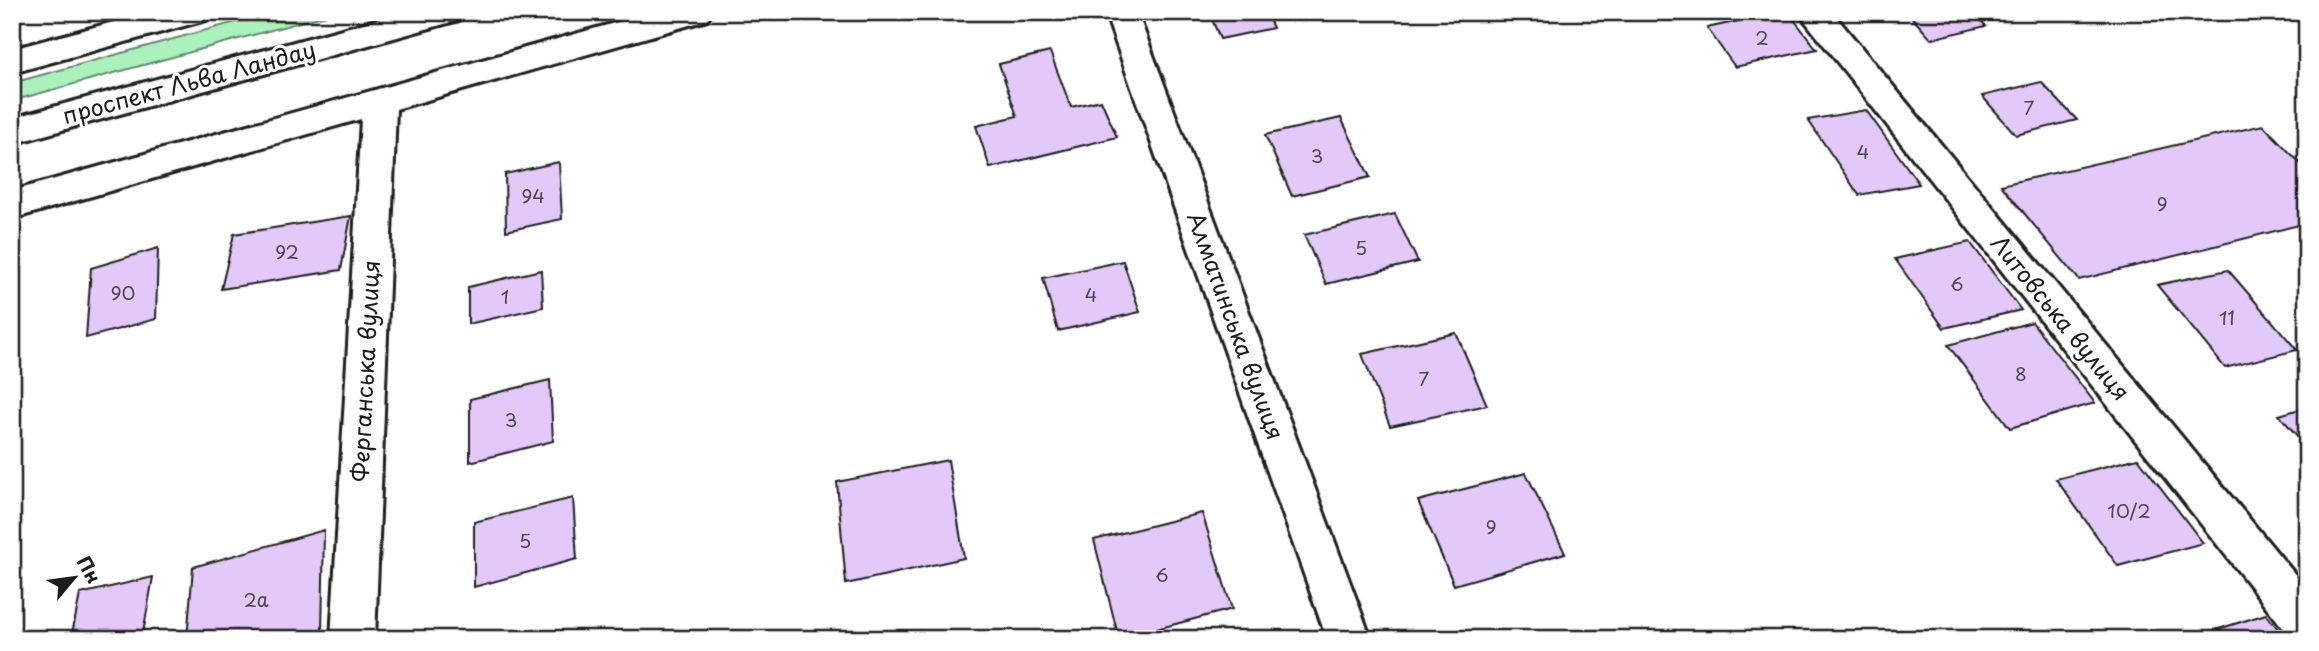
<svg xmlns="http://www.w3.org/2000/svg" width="2319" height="651" viewBox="0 0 2319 651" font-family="'Playpen Sans',sans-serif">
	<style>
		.green { fill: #aaf1bc; stroke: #63866c; stroke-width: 2 }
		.building { fill: #e3c9f9; stroke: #1c1c1c; stroke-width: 2 }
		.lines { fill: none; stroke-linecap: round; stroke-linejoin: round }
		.street-casing { stroke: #1c1c1c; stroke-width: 6 }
		.primary-casing { stroke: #1c1c1c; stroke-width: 6 }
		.street { fill: #fff; fill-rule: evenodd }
		.primary { fill: #fff; fill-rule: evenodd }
		.labels { text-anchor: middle; stroke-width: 6; stroke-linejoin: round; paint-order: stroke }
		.number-label { font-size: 19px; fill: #4e4753 }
		.street-label { font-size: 23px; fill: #1c1c1c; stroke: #fff }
	</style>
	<rect width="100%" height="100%" fill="#fff"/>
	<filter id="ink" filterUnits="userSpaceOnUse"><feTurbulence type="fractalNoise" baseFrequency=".0143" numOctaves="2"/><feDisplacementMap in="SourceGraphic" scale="14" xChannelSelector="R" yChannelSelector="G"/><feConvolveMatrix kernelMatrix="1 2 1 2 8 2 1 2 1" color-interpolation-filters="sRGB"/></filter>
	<g filter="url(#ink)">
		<path class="green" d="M272,12H337L12,101V83Z"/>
		<g class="building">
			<path d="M1209,12H1266L1273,28L1220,39Z"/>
			<path d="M1780,12H1788L1817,49L1735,67L1707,28Z"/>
			<path d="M1907,12H1973L1986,26L1931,39Z"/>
			<path d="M1050,52L1071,107L1101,100L1117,137L990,168L976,126L1017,116L999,64Z"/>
			<path d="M2041,82L2077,120L2016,135L1982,96Z"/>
			<path d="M1866,110L1919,184L1859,195L1808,120Z"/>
			<path d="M1341,118L1370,177L1292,196L1265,135Z"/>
			<path d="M2263,125L2307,170V223L2079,280L2001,185Z"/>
			<path d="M559,162L562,219L506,231L505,174Z"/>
			<path d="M1395,214L1418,262L1326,284L1304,235Z"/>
			<path d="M351,216L341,270L221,289L234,234Z"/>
			<path d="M1970,242L2021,310L1944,328L1895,259Z"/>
			<path d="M158,248L156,319L86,338L91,268Z"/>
			<path d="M1123,261L1140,312L1058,331L1043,278Z"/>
			<path d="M541,270L543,307L468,324V287Z"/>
			<path d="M2228,270L2297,350L2225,368L2157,285Z"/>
			<path d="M20,286L13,362H12V289Z"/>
			<path d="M2032,322L2095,403L2010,428L1948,345Z"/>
			<path d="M1456,333L1487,405L1390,426L1362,354Z"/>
			<path d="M550,380L553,441L470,462V399Z"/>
			<path d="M2307,407V447L2279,415Z"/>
			<path d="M2138,458L2203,543L2118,566L2056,479Z"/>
			<path d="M948,460L964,558L846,584L837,482Z"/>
			<path d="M1526,473L1565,553L1454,585L1418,501Z"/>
			<path d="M573,498L577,559L474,587V522Z"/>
			<path d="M1202,513L1232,609L1119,639L1094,540Z"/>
			<path d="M324,530L322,632L300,639H187L193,567Z"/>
			<path d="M153,577L142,639H71L80,594Z"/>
			<path d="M2266,614L2286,639H2187Z"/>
		</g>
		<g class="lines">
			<defs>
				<g id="street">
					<path d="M654,12H712L707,20L396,109L375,639H331L361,119L12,219V191Z"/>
					<path d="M1105,12H1137L1371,639H1327Z"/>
					<path d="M1798,12H1832L2307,589V639L2291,638Z"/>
				</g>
				<g id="primary">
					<path d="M151,12H211L206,20L12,73V49Z"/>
					<path d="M405,12H464L459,20L448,23L12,144V118Z"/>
				</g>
			</defs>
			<use href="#street" class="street-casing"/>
			<use href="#primary" class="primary-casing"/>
			<use href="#street" class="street"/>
			<use href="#primary" class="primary"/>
		</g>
	</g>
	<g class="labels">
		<g class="number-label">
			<text x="1762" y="45">2</text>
			<text x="2029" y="115">7</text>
			<text x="1863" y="159">4</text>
			<text x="1317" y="163">3</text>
			<text x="533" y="203">94</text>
			<text x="2162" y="211">9</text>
			<text x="1361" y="255">5</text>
			<text x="287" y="259">92</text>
			<text x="1957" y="291">6</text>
			<text x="123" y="300">90</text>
			<text x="1091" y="302">4</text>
			<text x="505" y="304">1</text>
			<text x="2227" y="325">11</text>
			<text x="2021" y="381">8</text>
			<text x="1424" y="386">7</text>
			<text x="511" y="427">3</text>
			<text x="2129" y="518">10/2</text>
			<text x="1491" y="534">9</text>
			<text x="525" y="548">5</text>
			<text x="1162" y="582">6</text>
			<text x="256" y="607">2а</text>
		</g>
		<g class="street-label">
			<text transform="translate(189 83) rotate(-15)" y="8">проспект Льва Ландау</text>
			<text transform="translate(2060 318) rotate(51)" y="8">Литовська вулиця</text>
			<text transform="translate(1235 326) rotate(70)" y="8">Алматинська вулиця</text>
			<text transform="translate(366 371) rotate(-87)" y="8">Ферганська вулиця</text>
		</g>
	</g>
	<rect width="2319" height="651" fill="none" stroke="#fff" stroke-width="42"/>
	<rect x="21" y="21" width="2277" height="609" fill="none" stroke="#1c1c1c" stroke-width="2.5" filter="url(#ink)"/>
	<g transform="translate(74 578) rotate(61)" stroke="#ffffff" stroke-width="5" paint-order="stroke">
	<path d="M0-5L12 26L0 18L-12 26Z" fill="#1c1c1c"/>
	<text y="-10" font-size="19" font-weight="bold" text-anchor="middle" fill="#1c1c1c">Пн</text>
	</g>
</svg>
